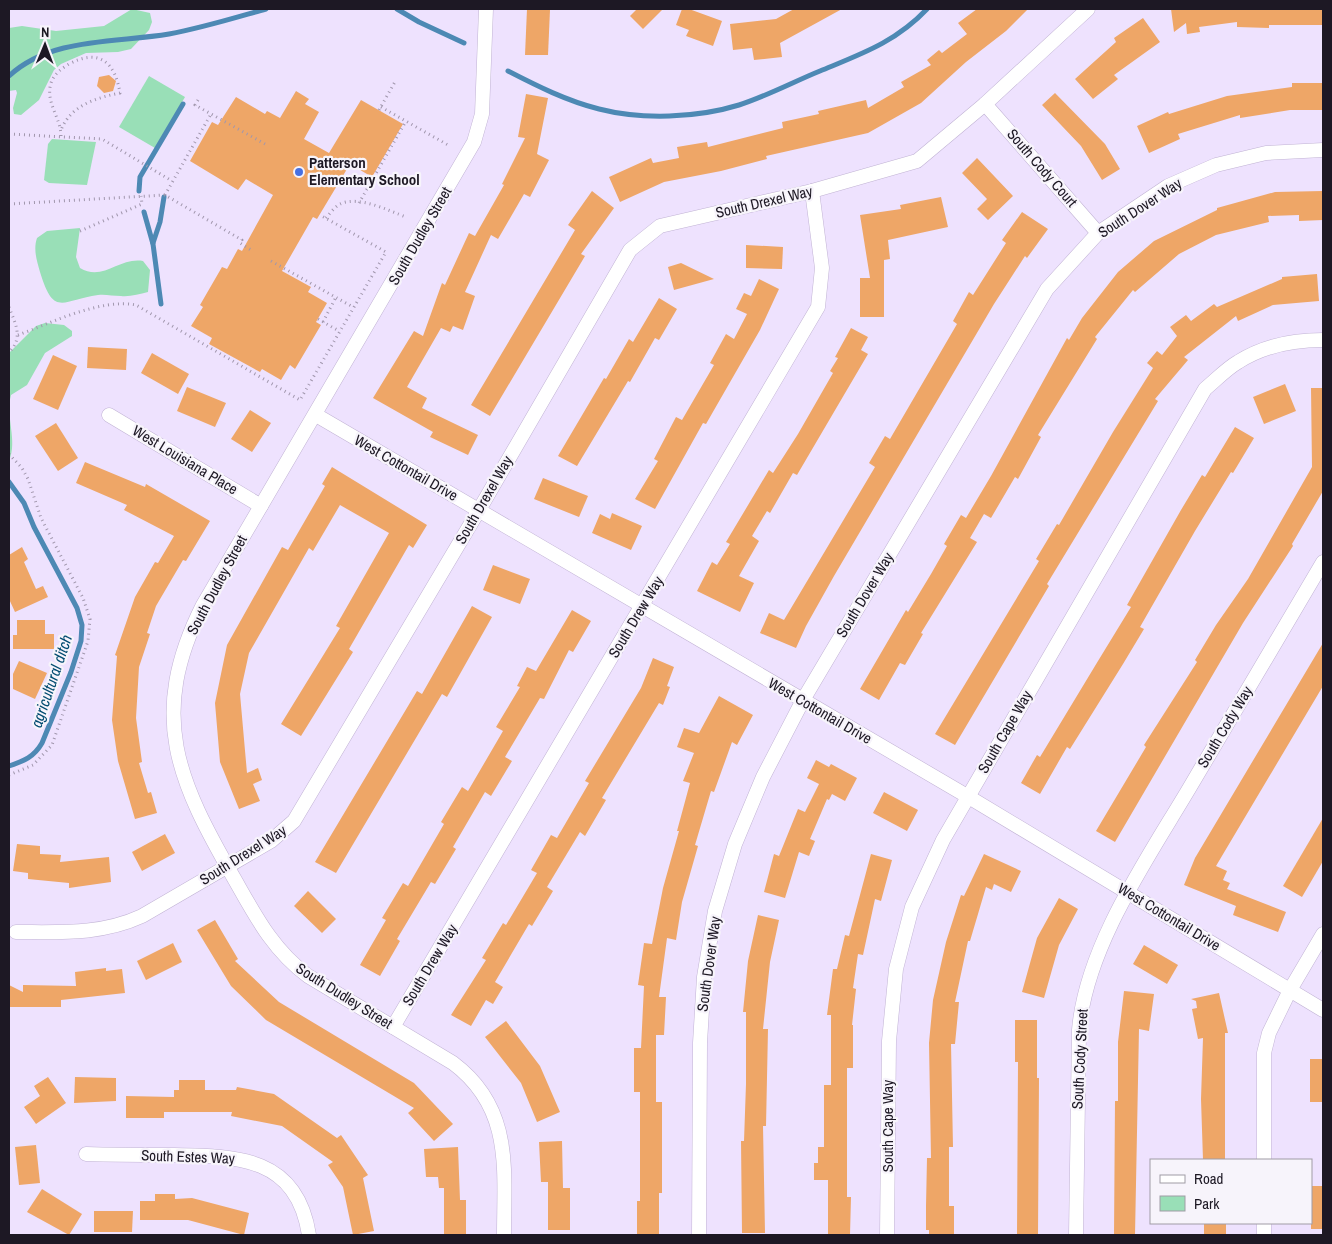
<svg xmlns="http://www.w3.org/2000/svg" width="1332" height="1244" viewBox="0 0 1332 1244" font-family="'Archivo Narrow',sans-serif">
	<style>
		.green { fill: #99dfb7 }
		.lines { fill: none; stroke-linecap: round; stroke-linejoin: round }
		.stream { stroke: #4d89b4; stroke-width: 5 }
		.building { fill: #eea667 }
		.minor-casing { stroke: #c1b3d4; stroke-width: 15 }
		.path { stroke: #a197ad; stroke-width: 3; stroke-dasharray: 1 4; stroke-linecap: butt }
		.minor { stroke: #fff; stroke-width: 14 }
		.poi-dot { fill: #4670e2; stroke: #f7f4fb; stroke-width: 2 }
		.labels { text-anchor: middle; stroke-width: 4.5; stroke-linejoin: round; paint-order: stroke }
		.poi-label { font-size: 15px; font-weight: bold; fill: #1d1824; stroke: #f7f4fb; text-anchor: start }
		.street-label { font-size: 15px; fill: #1d1824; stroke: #f7f4fb }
		.water-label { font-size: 16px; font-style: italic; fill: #034c71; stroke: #f7f4fb }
	</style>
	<rect width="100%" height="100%" fill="#eee2fe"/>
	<g class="green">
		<path d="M132,9L150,13L152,22L149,30L131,49L118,52L86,53L61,64L54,70L39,100L21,115L14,114L13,108L17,93L16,90L9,91V28L22,26L56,31L104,26Z"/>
		<path d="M149,76L185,97L155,148L119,127Z"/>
		<path d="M52,139L96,142L87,185L49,183L44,180L48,144Z"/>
		<path d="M80,228L76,257L80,268C103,282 119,257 143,261L150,270L148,292C139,294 130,297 121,296C113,296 105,294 98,295C62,300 54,318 40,272C37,261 33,250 37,238L47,231Z"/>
		<path d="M45,323L64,325L72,331V336L45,353L27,385L11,395C5,417 18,440 9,461V353L36,326Z"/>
	</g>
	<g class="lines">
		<g class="stream">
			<path d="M397,9L419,22L464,43"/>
			<path d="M508,71C537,86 567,101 599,109C642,120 697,118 739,105C767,96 793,82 820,71C861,54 896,42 927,9"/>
			<path d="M9,76C51,37 116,43 169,34C202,28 234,18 266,9"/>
			<path d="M139,191L140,177L183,104"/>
			<path d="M144,212L153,244L161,304"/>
			<path d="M153,243L160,222L164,197"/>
			<path d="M9,482L24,503L34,527L77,608L82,625L81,641L71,672L42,743C34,757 24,761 9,766"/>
		</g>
	</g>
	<g class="building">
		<path d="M527,9L550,10L548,55H525Z"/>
		<path d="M637,9H663L643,29L630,16Z"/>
		<path d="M682,9H689L722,21L713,46L686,36L689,30L676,25Z"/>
		<path d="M794,9H842L780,43L782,57L754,60L752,48L733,50L730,24L776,19Z"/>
		<path d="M977,9H1028L1006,31L966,62L921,103L868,133L766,156L767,159L721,171L664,182L620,202L609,177L651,158L653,163L679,158L677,147L707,142L708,147L783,128L782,122L819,114L818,111L866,100L868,108L904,87L901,82L931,65L927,60L939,50L942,53L967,34L958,23Z"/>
		<path d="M1171,9H1323V25H1269V28L1237,27V22L1199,27L1200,32L1187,34L1186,23L1174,32Z"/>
		<path d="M1143,18L1160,42L1114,75L1118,79L1093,99L1075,79L1116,42L1114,38Z"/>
		<path d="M109,75L116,81L113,91L104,93L97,86L99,77Z"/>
		<path d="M1292,83H1323V110H1290L1240,118V115L1178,134L1180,139L1149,153L1137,126L1168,112L1169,114L1227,96L1292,87Z"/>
		<path d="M296,91L309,99L305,104L319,112L304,139L329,153L361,100L403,124L372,177L350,164L317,219L313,217L282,271L311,287L308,292L327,303L316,322L321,325L295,369L290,365L281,380L262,369L260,372L209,344L212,338L191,326L203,307L200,305L222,267L227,269L238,249L242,251L273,195L246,179L238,190L190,161L212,122L218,125L236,97L265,114L267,111L280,118Z"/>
		<path d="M1055,93L1105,144L1120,169L1102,180L1081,146L1042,105Z"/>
		<path d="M526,94L548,98L537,154L549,160L530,197L524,194L498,239L491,235L465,292L475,296L463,330L453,326L450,332L441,328L407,387L427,398L422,408L478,435L468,455L430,437L433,432L373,398L414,331L423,336L442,283L445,285L469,233L475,236L504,185L502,184L525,138L518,137Z"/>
		<path d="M977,158L1013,196L988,220L977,209L987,199L962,173Z"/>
		<path d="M592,191L614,208L581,254L585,256L490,416L471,405L575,230L568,225Z"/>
		<path d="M1323,191V220L1299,221V215L1268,216L1269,222L1216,235L1179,254L1135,292L1133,290L1095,337L1097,339L1038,435L1041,437L1018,479L1015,477L991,518L984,514L970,538L977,542L921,633L923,634L905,665L900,663L879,700L860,689L906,610L908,612L931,574L947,546L944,544L961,515L966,518L991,476L1067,338L1069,340L1082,318L1118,272L1154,241L1217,210V208L1275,192Z"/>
		<path d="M941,197L948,227L888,240L890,259L884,260V317H860V278H870L860,215L901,209L900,205Z"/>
		<path d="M1022,212L1048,229L1027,258L1025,256L994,304L834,576L806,626L796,648L760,633L769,613L784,620L875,467L869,463L885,436L890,439L957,324L953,321L969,292L973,295L1006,243L1002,240Z"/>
		<path d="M746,245L783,247L782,269L746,268Z"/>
		<path d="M681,263L714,279L674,290L668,267Z"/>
		<path d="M1317,274L1319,301L1273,305L1238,321L1236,316L1184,357L1188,360L1155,399L1158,401L1047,584L1049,586L955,745L935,734L1039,561L1036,559L1057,524L1059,525L1113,432L1153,368L1147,363L1157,351L1162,355L1177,336L1170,327L1186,315L1191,321L1214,304L1217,307L1282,279V277Z"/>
		<path d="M759,279L779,289L760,330L706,424L703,423L655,509L635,499L658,461L654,459L676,417L682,420L714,365L710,363L726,334L734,339L747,314L736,309L744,293L751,296Z"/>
		<path d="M659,298L677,309L659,340L655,338L630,382L628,381L577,466L558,456L604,378L606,379L629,339L633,342Z"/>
		<path d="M851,328L868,337L861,350L868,354L797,475L793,473L770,513L767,511L752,536L759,541L739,576L754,583L740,612L697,591L712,562L717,565L730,544L726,542L769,470L773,473L798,434L833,373L830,371L838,358L835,357Z"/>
		<path d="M88,347L127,349L126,370L87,368Z"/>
		<path d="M152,353L189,374L178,394L141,373Z"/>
		<path d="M53,355L77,366L58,410L33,399Z"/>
		<path d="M1285,384L1296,411L1264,424L1253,397Z"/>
		<path d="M187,387L226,403L215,427L177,411Z"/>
		<path d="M1311,388H1323V491L1292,544L1293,546L1243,623L1115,842L1096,831L1146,747L1144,745L1197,662L1195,660L1216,625L1248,579L1312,467Z"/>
		<path d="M250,410L271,423L252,452L231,439Z"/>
		<path d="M56,423L78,458L58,471L35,436Z"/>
		<path d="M1235,427L1254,438L1233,473L1231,472L1195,531L1140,627L1144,629L1123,664L1070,749L1067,747L1040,794L1021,783L1037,755L1040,757L1098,661L1131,607L1127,605L1181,510L1202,475L1205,477Z"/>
		<path d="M85,462L145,487L146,484L210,521L186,561L183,560L156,606L147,633L150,634L139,667L136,718L142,762L139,763L148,793L151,792L157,813L135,819L118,761L112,720L117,656L115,655L135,597L155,562L158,563L174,536L124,510L127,505L76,483Z"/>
		<path d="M332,467L427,525L413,548L409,545L349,649L353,652L301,736L281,724L340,628L336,626L389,533L340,505L313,551L309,548L249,653L240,694L247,773L258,768L262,780L253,784L260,801L239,809L220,762L215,703L227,645L282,547L288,550L325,486L322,484Z"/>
		<path d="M543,478L588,496L579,517L534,499Z"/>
		<path d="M612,513L642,526L631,550L592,533L600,514L610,519Z"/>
		<path d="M22,547L28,559L24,562L36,589L43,586L48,597L15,612L9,599V555Z"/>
		<path d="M493,565L530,579L520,604L483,590Z"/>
		<path d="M472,606L492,617L447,697L442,694L336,873L315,862L417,691L422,694Z"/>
		<path d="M572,610L591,621L573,652L569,650L544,699L540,698L505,757L512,761L491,796L485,792L453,847L456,849L435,884L431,882L397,939L400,941L380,976L360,965L386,920L382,918L403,883L408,886L444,824L441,822L462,787L468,791L503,731L496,727L520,687L517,686L527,667L536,671Z"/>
		<path d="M17,620H45V634H54V649H13V635H17Z"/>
		<path d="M1323,643V686L1216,866L1227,871L1223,880L1230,883L1227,889L1286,912L1278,932L1233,915L1236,906L1184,885L1195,858Z"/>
		<path d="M653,658L674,667L667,686L670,687L663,705L659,703L602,798L606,800L585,836L580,832L547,887L553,891L532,926L529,924L495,982L503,987L493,1004L486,1000L471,1026L451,1015L486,960L482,958L503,923L506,925L537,873L531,870L551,835L557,838L589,783L585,781L641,688Z"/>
		<path d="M19,661L47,673L35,699L13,689V674Z"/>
		<path d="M719,696L753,715L737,745L732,742L714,792L711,791L695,845L698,846L682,902L676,940L667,938L659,997H666L664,1035H656V1102H662V1193H659V1235H637V1201H640V1092H634V1048H641L644,986L638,985L644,943L652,944L663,888L679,831H677L690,783L683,781L694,753L677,747L684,728L699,733Z"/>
		<path d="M816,760L829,767L831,764L857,778L845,801L832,794L829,800L827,799L810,839L815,841L809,856L799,852L785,898L764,892L774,854L779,856L798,809L805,812L819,784L807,778Z"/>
		<path d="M884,792L918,810L907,831L873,813Z"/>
		<path d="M1323,818V861L1302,897L1283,886Z"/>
		<path d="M165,834L175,853L142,871L132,852Z"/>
		<path d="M17,844L40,846V854L61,855L60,862L109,857L111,882L69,888V883L28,879V873L13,871Z"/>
		<path d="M871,854L892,860L881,901L875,899L863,955L858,954L853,988L856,989L852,1025H853V1068H847V1197H851L850,1235H828V1180H814V1163H818V1147H824V1085H831V1015H827L833,969H837L845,935L849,936Z"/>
		<path d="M984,854L1021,871L1011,892L994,884L992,890L986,887L970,941H968L955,1002H959L955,1044H951L953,1147H949V1206H954V1235H929V1230H926V1206L927,1158H931L929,1043L933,1000L946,942L961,895L964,896Z"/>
		<path d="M308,891L336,919L322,933L294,906Z"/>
		<path d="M1059,898L1078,909L1059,945L1044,998L1022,992L1037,938Z"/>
		<path d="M758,915L779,920L770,962L763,1029H768L766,1126H763L765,1233H742L741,1141H744L746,1084V1012H743L748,961Z"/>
		<path d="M215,920L238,959L235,961L279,1002L414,1083L453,1124L434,1141L408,1113L414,1108L266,1020L231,986L197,930Z"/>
		<path d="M173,943L182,962L146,980L137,961Z"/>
		<path d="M1144,945L1178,965L1167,984L1133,964Z"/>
		<path d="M106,968V971L122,969L125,993L61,1000V1007H9V985L23,992V985L76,986L75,972Z"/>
		<path d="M1124,991L1154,994L1149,1031L1139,1029L1135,1235H1114L1115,1101H1118V1042Z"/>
		<path d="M1219,993L1228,1033H1225V1160H1203L1201,1099L1203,1038L1198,1039L1192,1009L1197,1008L1196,1001L1191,999Z"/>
		<path d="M1015,1020H1037V1078H1039L1038,1235L1017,1234L1018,1062H1015Z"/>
		<path d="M506,1021L540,1066L560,1112L537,1122L521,1083L485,1037Z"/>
		<rect x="1310" y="1059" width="13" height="43"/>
		<path d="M48,1077L66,1103L36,1124L24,1107L40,1096L34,1086Z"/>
		<path d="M75,1077L116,1078V1101L74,1103Z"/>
		<path d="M179,1080H205V1090H236L237,1087L274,1094L337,1138L341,1135L368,1175L363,1178L374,1231L353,1235L343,1187L328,1165L333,1162L282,1126L231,1116L232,1112H164V1118H126V1096L174,1097V1090H179Z"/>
		<path d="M562,1141L563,1188H570V1230H548V1182H541L539,1142Z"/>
		<path d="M36,1145L40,1183L19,1185L15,1147Z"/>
		<path d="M458,1147L460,1200H466V1235H444V1188H439L438,1177H426L424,1149Z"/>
		<rect x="1311" y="1186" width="12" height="43"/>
		<path d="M42,1189L82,1214L69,1235L27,1212Z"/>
		<path d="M155,1194H175V1199L192,1198L249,1213L244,1235L188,1220H140V1201H155Z"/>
		<path d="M94,1211H133L132,1232H94Z"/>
		<rect x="1204" y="1223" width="22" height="12"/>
	</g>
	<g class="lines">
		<defs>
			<g id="minor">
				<path d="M486,9L482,114L474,142L203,605C147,716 178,781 235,880C256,917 273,950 308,976L453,1063C513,1108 504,1169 504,1235"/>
				<path d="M985,104L1098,233"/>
				<path d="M109,415L261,506"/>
				<path d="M316,415L967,796L1323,1010"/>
				<path d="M16,932C60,932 101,935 142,916L271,841L294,821L479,510L630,250L660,226L812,191L917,161L985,104L1088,9"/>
				<path d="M393,1027L818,307L822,268L812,191"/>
				<path d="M86,1154C115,1155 145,1155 174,1155C238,1156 297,1157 309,1235"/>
				<path d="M1264,1160V1053L1269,1033L1290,990L1323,934"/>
				<path d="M1264,1223V1235"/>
				<path d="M699,1235L700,1043L704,977L715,911L735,844L763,777L803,700L1047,289L1098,233L1168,186L1216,165L1266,153L1323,150"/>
				<path d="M887,1235L889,1041L896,969L912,907L943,840L1205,389C1216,380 1226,369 1238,362C1263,346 1294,340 1323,340"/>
				<path d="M1076,1235L1079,1030C1086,946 1148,858 1190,787C1234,712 1279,637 1323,562"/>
			</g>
		</defs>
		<use href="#minor" class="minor-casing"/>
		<g class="path">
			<path d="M198,100L195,105L265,144"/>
			<path d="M381,107L448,145"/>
			<path d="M379,110L396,80"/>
			<path d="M9,134L102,139L172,181"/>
			<path d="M61,136C61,118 45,102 51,83C54,74 61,69 69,64C99,48 115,62 120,93C96,98 71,105 61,130"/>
			<path d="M165,195L211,114"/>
			<path d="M359,203L406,121"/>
			<path d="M9,204L165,195L242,240L240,243L251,250"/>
			<path d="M326,218C330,213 335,207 340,204C359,195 389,211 406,217"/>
			<path d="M80,231L142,204L141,196"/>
			<path d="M271,261L353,307"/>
			<path d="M9,307C15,323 24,338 9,352"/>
			<path d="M318,319L339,331"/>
			<path d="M323,322L336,297"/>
			<path d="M18,335C51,323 101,298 136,305L300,400L386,252L320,215"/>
			<path d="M9,454L22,468L28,479L41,518L83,598L90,619L88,641L52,745L33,765L9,775"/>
		</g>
		<use href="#minor" class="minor"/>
	</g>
	<circle class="poi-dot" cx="299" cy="172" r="5"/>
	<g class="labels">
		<g class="poi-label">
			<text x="309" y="168">Patterson<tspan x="309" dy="17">Elementary School</tspan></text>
		</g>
		<g class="street-label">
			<text transform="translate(1042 168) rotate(49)" y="5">South Cody Court</text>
			<text transform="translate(764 202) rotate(-13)" y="5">South Drexel Way</text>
			<text transform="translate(1140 208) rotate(-33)" y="5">South Dover Way</text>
			<text transform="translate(420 236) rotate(-60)" y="5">South Dudley Street</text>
			<text transform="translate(185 460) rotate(31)" y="5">West Louisiana Place</text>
			<text transform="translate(406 468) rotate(30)" y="5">West Cottontail Drive</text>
			<text transform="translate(484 500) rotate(-60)" y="5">South Drexel Way</text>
			<text transform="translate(217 585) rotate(-62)" y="5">South Dudley Street</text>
			<text transform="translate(865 595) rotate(-59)" y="5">South Dover Way</text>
			<text transform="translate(636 617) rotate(-59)" y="5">South Drew Way</text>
			<text transform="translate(820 711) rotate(30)" y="5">West Cottontail Drive</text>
			<text transform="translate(1225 727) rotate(-59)" y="5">South Cody Way</text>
			<text transform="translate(1005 732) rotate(-60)" y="5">South Cape Way</text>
			<text transform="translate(243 855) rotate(-32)" y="5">South Drexel Way</text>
			<text transform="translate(1169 917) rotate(31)" y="5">West Cottontail Drive</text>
			<text transform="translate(709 964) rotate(-82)" y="5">South Dover Way</text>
			<text transform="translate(430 965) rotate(-59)" y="5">South Drew Way</text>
			<text transform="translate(344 996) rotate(32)" y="5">South Dudley Street</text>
			<text transform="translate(1080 1059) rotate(-87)" y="5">South Cody Street</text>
			<text transform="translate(888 1126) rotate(-90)" y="5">South Cape Way</text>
			<text transform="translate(188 1157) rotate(2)" y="5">South Estes Way</text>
		</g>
		<g class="water-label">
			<text transform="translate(51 681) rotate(-71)" y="6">agricultural ditch</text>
		</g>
	</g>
	<rect width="1332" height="1244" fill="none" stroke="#1d1824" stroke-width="20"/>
	<rect x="1150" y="1159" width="162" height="65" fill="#f7f4fb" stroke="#a09ca5"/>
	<rect x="1160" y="1175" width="25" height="8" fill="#ffffff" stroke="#a09ca5"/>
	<text x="1194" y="1184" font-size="15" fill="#1d1824">Road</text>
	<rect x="1160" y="1196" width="25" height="15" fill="#99dfb7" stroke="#a09ca5"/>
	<text x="1194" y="1209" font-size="15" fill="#1d1824">Park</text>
	<g transform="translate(45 45) rotate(1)" stroke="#f7f4fb" stroke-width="4" paint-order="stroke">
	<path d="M0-4L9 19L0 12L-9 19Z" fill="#1d1824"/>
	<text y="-8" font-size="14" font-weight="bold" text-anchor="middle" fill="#1d1824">N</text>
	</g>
</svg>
